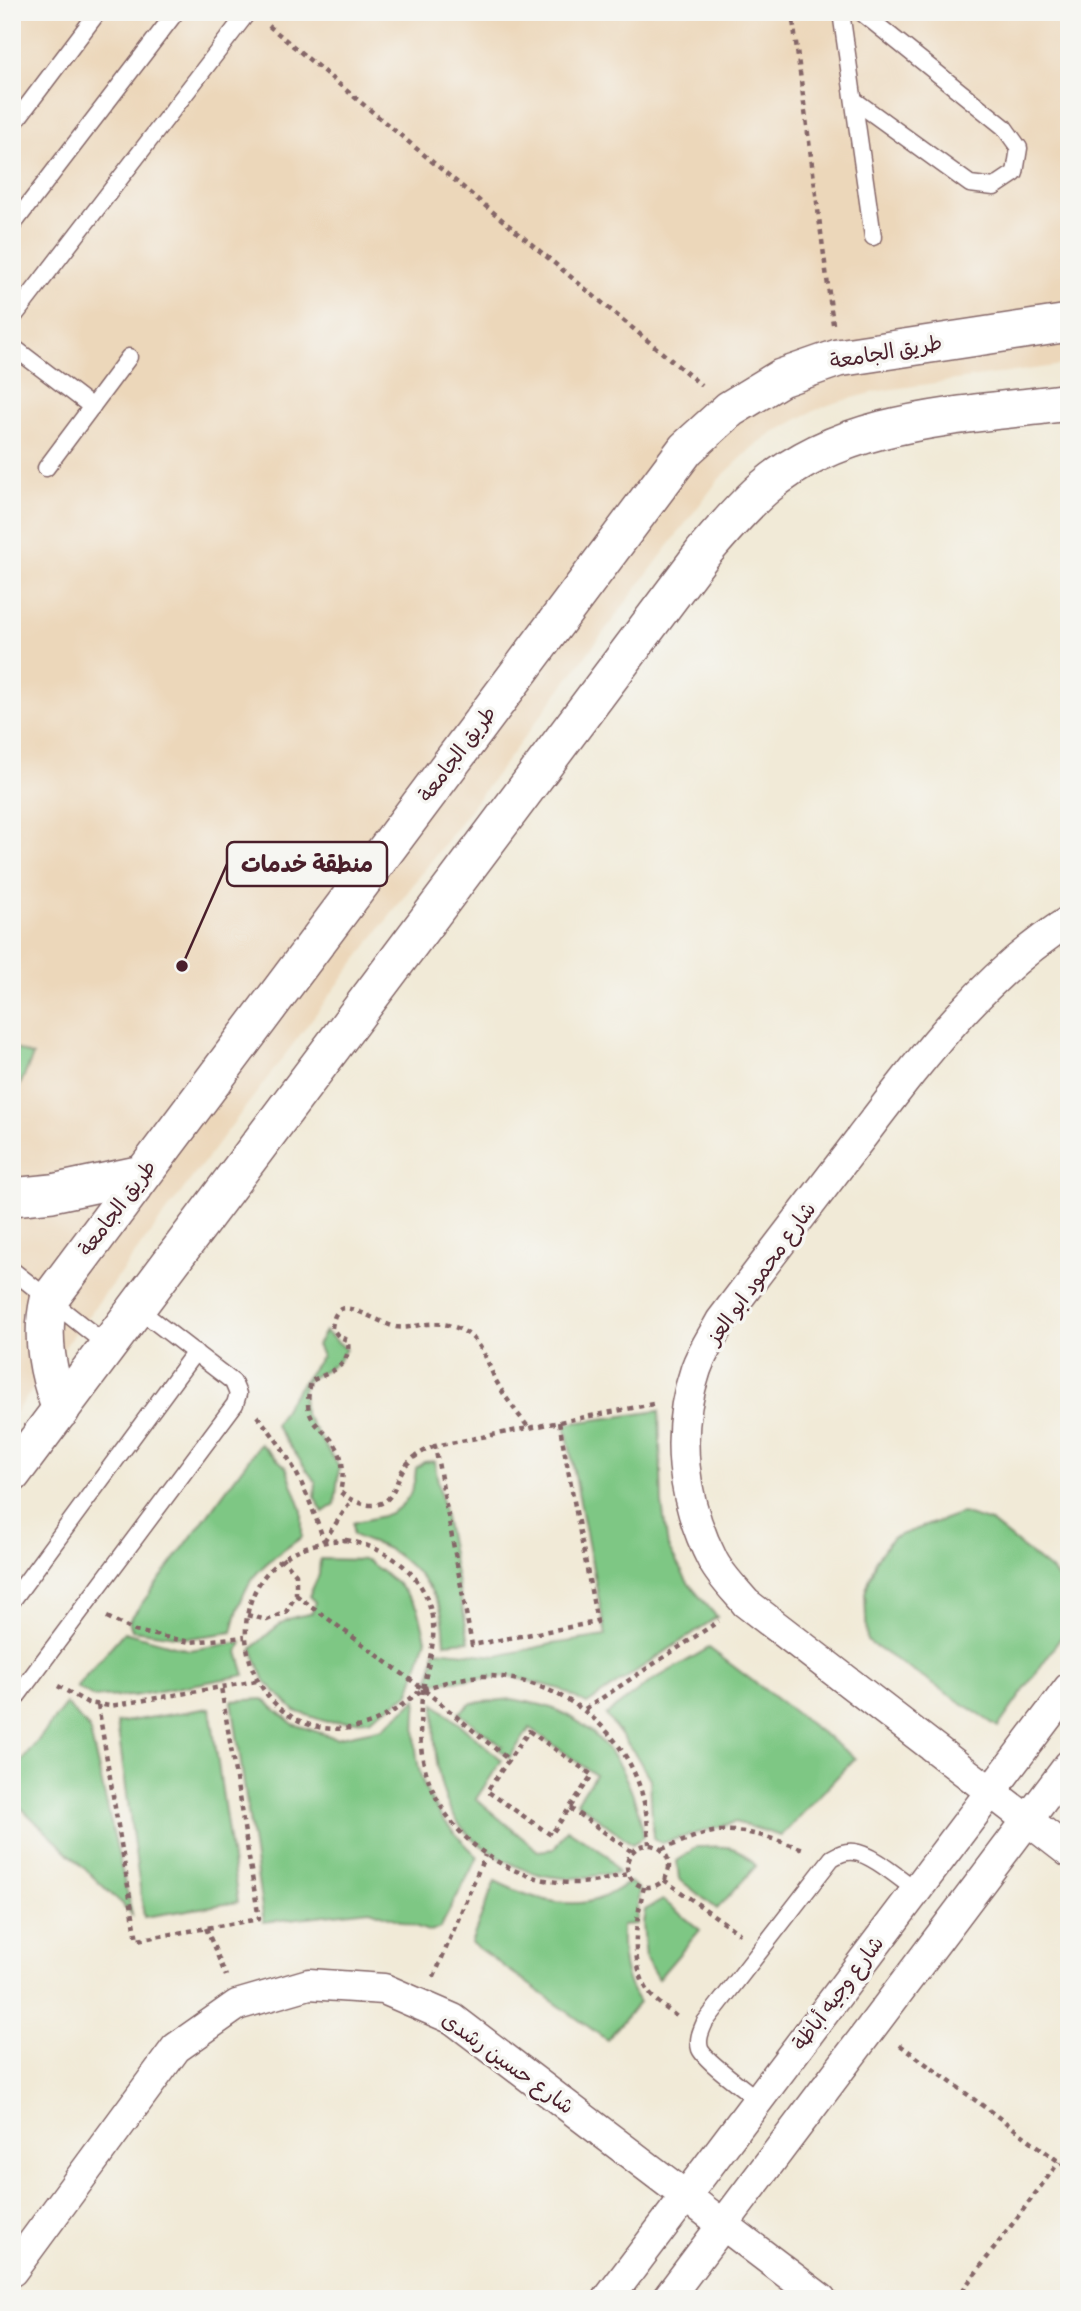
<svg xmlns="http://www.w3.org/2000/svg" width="1081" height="2311" viewBox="0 0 1081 2311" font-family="Pangolin,'Playpen Sans Arabic',sans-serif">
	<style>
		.built { fill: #ecd7ba }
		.grass { fill: #7ec784; stroke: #647358; stroke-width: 2 }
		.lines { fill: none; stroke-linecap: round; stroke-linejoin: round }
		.service-casing { stroke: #846667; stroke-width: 19 }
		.minor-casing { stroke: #846667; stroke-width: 33 }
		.tertiary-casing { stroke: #846667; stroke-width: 40 }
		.path { stroke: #846667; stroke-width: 4.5; stroke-dasharray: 5 5; stroke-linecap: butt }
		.service { stroke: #fff; stroke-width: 16 }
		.minor { stroke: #fff; stroke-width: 30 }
		.tertiary { stroke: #fff; stroke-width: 37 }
		.labels { text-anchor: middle; stroke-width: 7; stroke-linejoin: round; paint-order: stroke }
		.street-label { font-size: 21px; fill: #4a1f2b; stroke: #f6f6f2 }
		.leader { fill: none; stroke: #4a1f2b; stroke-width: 2.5 }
		.callout-dot { fill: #4a1f2b; stroke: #f6f6f2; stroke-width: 2.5 }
		.callout { fill: #f6f6f2; stroke: #4a1f2b; stroke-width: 2.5 }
		.callout-label { font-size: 23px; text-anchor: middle; font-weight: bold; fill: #4a1f2b }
	</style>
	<rect width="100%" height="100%" fill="#f6f6f2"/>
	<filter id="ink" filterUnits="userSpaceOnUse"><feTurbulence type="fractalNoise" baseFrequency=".0143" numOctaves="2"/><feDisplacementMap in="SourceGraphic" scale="14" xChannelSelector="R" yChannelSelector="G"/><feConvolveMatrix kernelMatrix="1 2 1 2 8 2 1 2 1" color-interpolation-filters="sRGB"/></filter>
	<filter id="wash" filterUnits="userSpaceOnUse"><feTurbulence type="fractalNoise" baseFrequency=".00686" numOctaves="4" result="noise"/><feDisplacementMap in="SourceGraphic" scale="28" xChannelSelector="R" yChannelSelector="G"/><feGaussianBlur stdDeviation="1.57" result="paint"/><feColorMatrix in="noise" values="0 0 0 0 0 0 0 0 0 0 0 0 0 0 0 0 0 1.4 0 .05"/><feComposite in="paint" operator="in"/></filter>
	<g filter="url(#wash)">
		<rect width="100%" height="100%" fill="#f1ead7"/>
		<path class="built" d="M12,12H1069V364L879,391L834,403L813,411L772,434L753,447L719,479L12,1417Z"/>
		<g class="grass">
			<path d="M12,1047L33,1056L12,1103Z"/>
			<path d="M325,1331L346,1349L338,1362L306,1381L303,1391L304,1413L339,1467L335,1504L323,1512L315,1498L316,1483L275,1425L288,1402L322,1356L317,1345Z"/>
			<path d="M659,1411L662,1504L668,1547L688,1583L717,1617L587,1704L560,1689L510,1676L429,1683L435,1650L497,1656L552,1644L606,1636L565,1424Z"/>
			<path d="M260,1444L286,1467L302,1511V1537C257,1569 244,1577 232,1632L190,1638L132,1630L129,1621Z"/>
			<path d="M434,1461L469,1641L445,1643C444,1631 444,1616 439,1605C431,1585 407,1560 388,1549C377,1543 363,1542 353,1534V1523C361,1520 367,1520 374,1518C403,1513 415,1495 416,1468L424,1462Z"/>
			<path d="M961,1513L991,1522L1053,1572L1069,1593V1626L998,1727L867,1641L865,1593L876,1560L892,1538Z"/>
			<path d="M320,1559L366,1560L396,1582L418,1608L426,1639L409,1694L369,1720L327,1722L295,1711L265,1681L252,1649C261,1640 283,1619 295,1617C301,1615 305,1616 312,1613L315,1602L309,1596L319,1575Z"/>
			<path d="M124,1632L189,1650L242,1642L238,1652L245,1675L133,1696L93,1697L76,1687Z"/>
			<path d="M709,1648L855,1758L781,1836L735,1822L662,1843L653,1838L650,1779L636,1755L606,1715L650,1682Z"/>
			<path d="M263,1699L293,1724L336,1738L383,1728L417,1699C410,1776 424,1804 478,1857L440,1928L431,1932L370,1910L264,1922L232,1701Z"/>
			<path d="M512,1699C525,1702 541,1704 554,1709C609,1731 634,1782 644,1837L632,1844L577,1802L595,1775L530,1728L509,1758L498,1748L502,1746L459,1713L472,1703Z"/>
			<path d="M66,1704L89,1728L132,1914L12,1799V1774Z"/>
			<path d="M435,1704L502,1760L476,1799L538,1851L554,1849L567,1829L608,1856L618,1873C601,1874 582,1879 565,1878C543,1877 522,1870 504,1860C490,1852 476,1843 465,1831C436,1800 433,1744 435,1704Z"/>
			<path d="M210,1708L238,1902L144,1917L117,1723Z"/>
			<path d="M697,1847C727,1846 736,1843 756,1866L717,1909L679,1879L677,1861Z"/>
			<path d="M495,1881C525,1896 567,1912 601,1898C611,1894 620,1887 630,1882L639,1890L636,1924L622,1925C621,1953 623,1979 639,2002L607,2040L471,1943Z"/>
			<path d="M663,1900L700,1930L658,1979L646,1959L643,1923L645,1910Z"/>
		</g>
	</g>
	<g filter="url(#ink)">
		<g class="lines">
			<defs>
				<g id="service">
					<path d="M841,12L873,237"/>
					<path d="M854,100L970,184L994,187L1015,173L1019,148L1004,127L861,12"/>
					<path d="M12,126L98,12"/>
					<path d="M12,226L176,12"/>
					<path d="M12,319L248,12"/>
					<path d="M12,346L92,407"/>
					<path d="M46,468L129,357"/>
					<path d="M12,1270L108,1346"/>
					<path d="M12,1601L195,1352"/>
					<path d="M12,1703L235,1404L238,1394L233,1382L137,1308"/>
					<path d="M758,2100C746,2090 705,2061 700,2049C697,2039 701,2031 705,2022L832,1858C839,1854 845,1851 854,1852C872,1854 900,1879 916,1890"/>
				</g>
				<g id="minor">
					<path d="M1069,921C983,975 921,1059 860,1139C814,1199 767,1260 721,1321C713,1336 702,1352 696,1369C674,1433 682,1501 713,1561C721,1576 735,1590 746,1603L1069,1852"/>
					<path d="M12,2271L176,2048L237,2005L309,1984L384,1989L453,2019L821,2299"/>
					<path d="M608,2299L1069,1688"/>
					<path d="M667,2299L1069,1765"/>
				</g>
				<g id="tertiary">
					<path d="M12,1197L52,1193L142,1174"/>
					<path d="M61,1410C48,1374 40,1338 49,1300L686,449L730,409L781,378L838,358L1069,323"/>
					<path d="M12,1474L703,553C723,530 742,507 765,487C847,417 967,416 1069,402"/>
				</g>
			</defs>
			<use href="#service" class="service-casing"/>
			<use href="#minor" class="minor-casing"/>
			<use href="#tertiary" class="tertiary-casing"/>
			<g class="path">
				<path d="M792,12L833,324"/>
				<path d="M269,26L701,385"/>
				<path d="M257,1416C292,1456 307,1491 324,1541"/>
				<path d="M559,1422L597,1622L472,1645L435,1446L653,1404"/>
				<path d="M435,1446C424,1451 415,1455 407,1464C399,1473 398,1483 392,1493C381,1514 353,1503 340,1492C345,1471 344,1452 328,1436C321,1429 314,1424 310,1414C306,1404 309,1392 311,1381C332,1371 351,1367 348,1340L339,1337L332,1328C333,1321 334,1313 341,1309C351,1304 382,1324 396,1327C408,1329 415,1325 427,1324C441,1322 457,1326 468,1334C484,1346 487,1362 495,1379C505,1397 516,1412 529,1428"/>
				<path d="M346,1540C391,1549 428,1575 433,1624C435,1646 427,1668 423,1689C405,1702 387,1719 365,1725C233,1760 189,1546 346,1540Z"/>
				<path d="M324,1541L351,1501"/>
				<path d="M296,1595L423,1689L509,1760"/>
				<path d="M247,1615L267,1620L286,1612L296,1595V1574L282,1558"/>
				<path d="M107,1617L135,1631L190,1642L245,1637"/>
				<path d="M58,1686L88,1703L110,1706L257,1681"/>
				<path d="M423,1689C420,1715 418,1739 424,1764C441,1838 516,1891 591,1882C603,1881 616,1876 628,1874"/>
				<path d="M423,1689C445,1682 469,1675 492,1676C565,1682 631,1733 645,1807C648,1819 648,1832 649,1844"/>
				<path d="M98,1705L137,1940L259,1919L221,1687"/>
				<path d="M585,1709L719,1621"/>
				<path d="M529,1731L592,1775L551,1835L487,1791Z"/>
				<path d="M570,1808L631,1851"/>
				<circle cx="648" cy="1866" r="21"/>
				<path d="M662,1849C677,1844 693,1836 708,1833C740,1825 774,1840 804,1849"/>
				<path d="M664,1880L740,1934"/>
				<path d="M644,1887C636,1919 629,1961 648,1991C654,2001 668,2009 677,2017"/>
				<path d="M206,1928L226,1976"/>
				<path d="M434,1977L485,1855"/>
				<path d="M900,2045L1069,2169"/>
				<path d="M956,2299L1059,2162"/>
			</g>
			<use href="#service" class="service"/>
			<use href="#minor" class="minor"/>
			<use href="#tertiary" class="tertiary"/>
		</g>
	</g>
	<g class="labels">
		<g class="street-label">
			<text transform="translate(886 352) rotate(-10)" y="7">طريق الجامعة</text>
			<text transform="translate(457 754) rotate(-53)" y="7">طريق الجامعة</text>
			<text transform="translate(117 1208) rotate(-53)" y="7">طريق الجامعة</text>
			<text transform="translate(761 1273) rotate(-54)" y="7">شارع محمود ابو العز</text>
			<text transform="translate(838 1993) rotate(-53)" y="7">شارع وجيه أباظة</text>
			<text transform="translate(508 2063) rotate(36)" y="7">شارع حسين رشدى</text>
		</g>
	</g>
	<path class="leader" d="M182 966L227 864"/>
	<circle class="callout-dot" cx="182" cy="966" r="7"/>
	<rect class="callout" x="227" y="842" width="160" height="44" rx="7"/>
	<g class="callout-label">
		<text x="307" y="872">منطقة خدمات</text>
	</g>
	<rect width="1081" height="2311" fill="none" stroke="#f6f6f2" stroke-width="42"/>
</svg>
